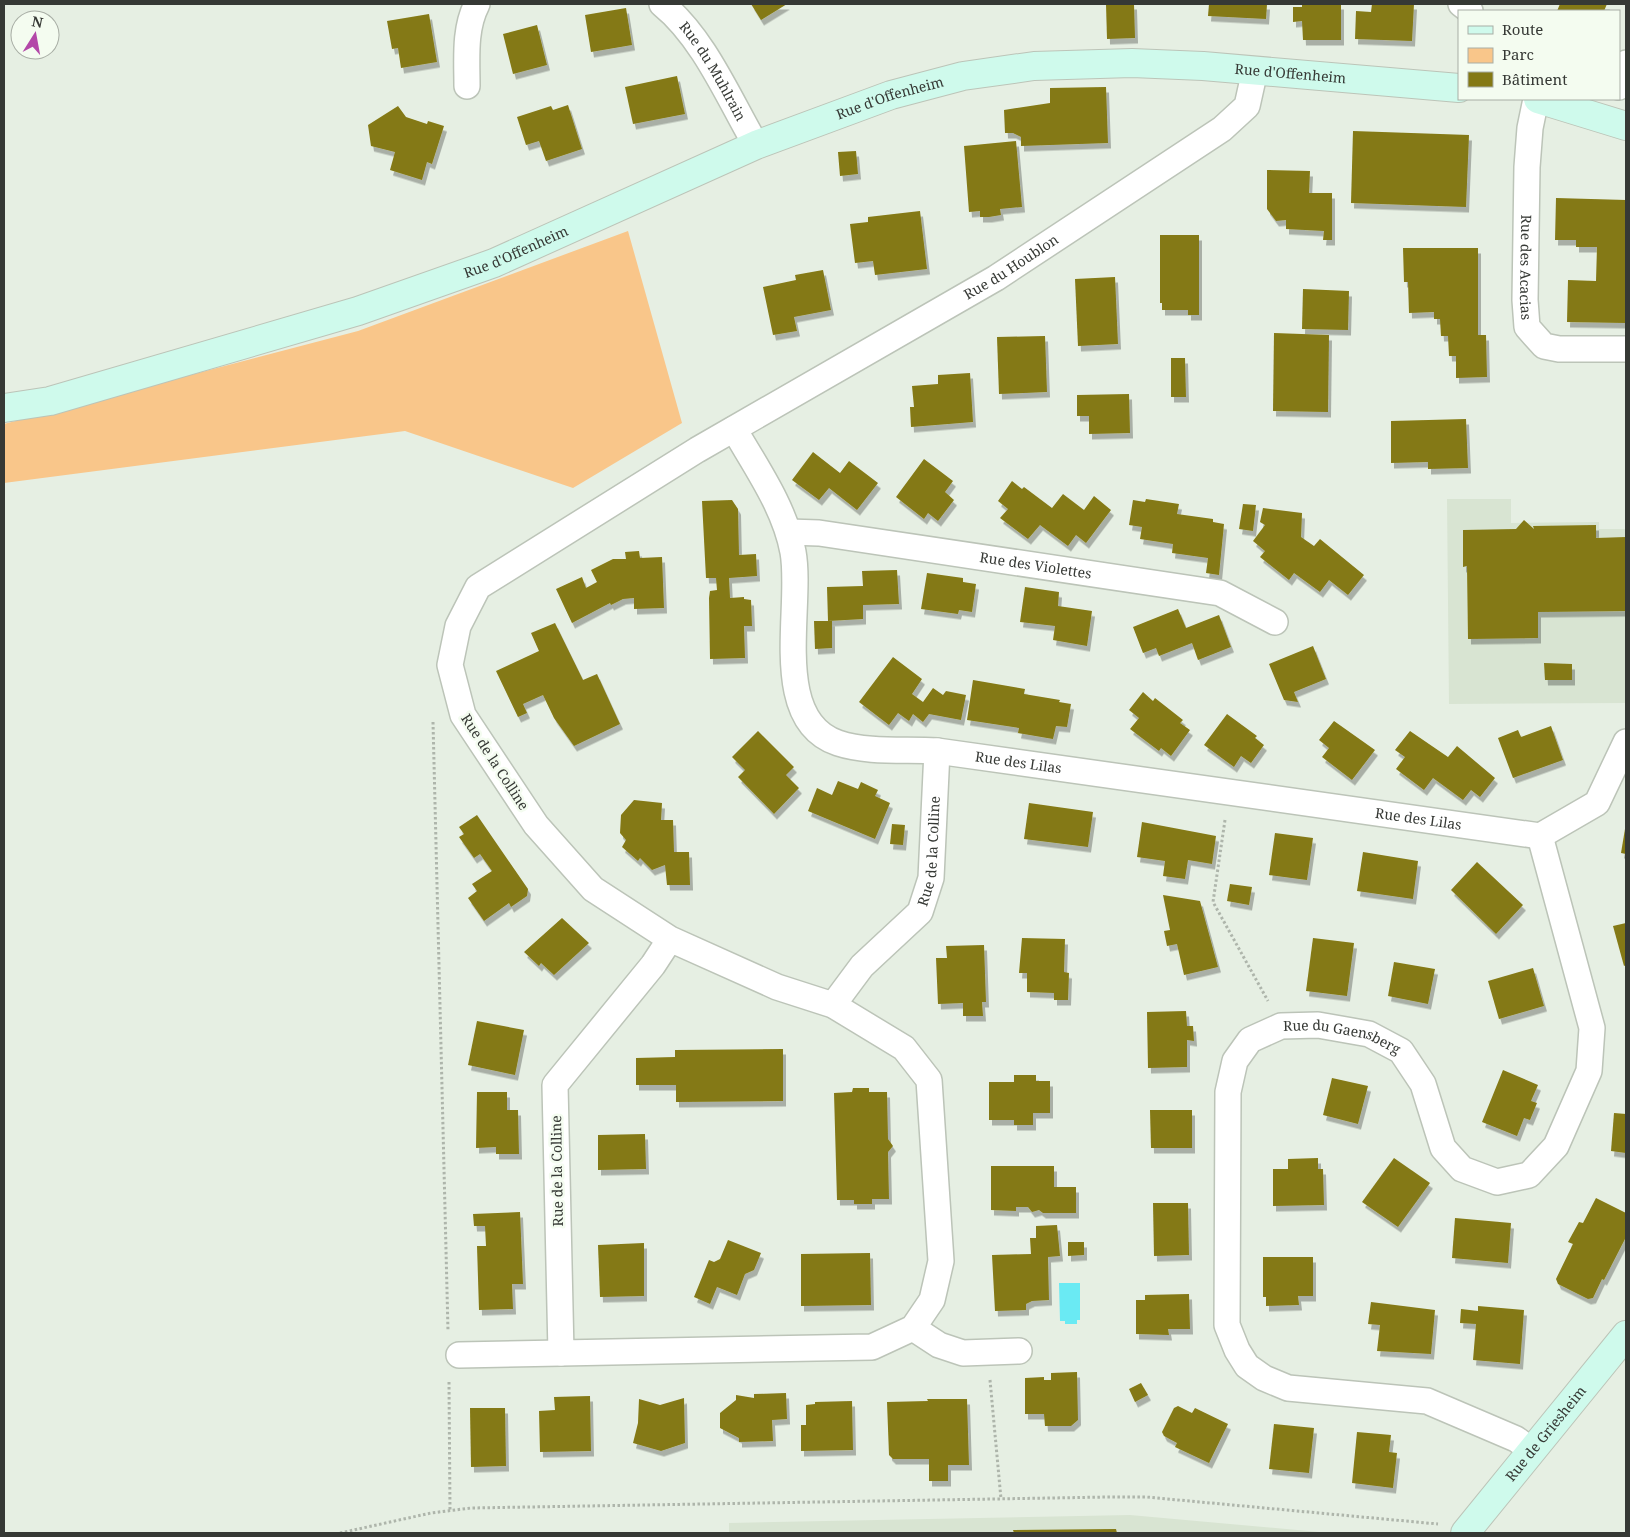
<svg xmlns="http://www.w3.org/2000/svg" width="1630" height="1537" viewBox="0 0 1630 1537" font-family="'Noto Serif',serif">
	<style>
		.built { fill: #d8e4d2 }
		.green { fill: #f9c68a }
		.water { fill: #6aeaf3 }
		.building { fill: #847914; filter: url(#shadow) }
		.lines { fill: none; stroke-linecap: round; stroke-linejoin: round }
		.street-casing { stroke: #bcc4b8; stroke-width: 28 }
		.secondary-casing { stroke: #bcc4b8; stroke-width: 30 }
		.path { stroke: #aeb5ab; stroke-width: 3; stroke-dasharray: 2.5 2.5; stroke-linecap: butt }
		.street { stroke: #fff; stroke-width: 25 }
		.secondary { stroke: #cffaec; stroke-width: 28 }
		.labels { text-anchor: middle; stroke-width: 5; stroke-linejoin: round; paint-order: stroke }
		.street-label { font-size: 14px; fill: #363935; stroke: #f4fcf0 }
	</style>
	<defs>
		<filter id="shadow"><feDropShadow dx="3" dy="5.5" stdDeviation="0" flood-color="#0004"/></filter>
	</defs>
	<rect width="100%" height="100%" fill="#e6efe3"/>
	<g class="built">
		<path d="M1447,499H1511V523L1599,522V529H1626V703L1449,704Z"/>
		<path d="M1130,1515L1330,1533H729V1523Z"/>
	</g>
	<path class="green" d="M628,231L682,423L573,488L405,431L4,483V424L358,331Z"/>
	<path class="water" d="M1059,1283H1080V1320H1077V1324H1065V1321H1060Z"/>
	<g class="building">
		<path d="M751,4H787L761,20Z"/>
		<path d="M1106,4H1134L1135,38L1107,39Z"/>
		<path d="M1209,4H1267L1266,19L1208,16Z"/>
		<path d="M1302,4H1341V40H1303L1302,21L1293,22V7H1302Z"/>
		<path d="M1372,4H1414L1412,41L1355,39L1356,11L1371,12Z"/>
		<path d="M1560,4H1607L1604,11H1557Z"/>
		<path d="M626,8L632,45L591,52L585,15Z"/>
		<path d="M429,14L437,62L401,68L398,48L392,49L387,21Z"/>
		<path d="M537,25L547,65L513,74L503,34Z"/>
		<path d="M677,76L685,114L633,124L625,87Z"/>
		<path d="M1106,87L1108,143L1021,146V137L1013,133H1005L1004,110L1050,103V88Z"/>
		<path d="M568,105L582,149L546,161L539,141L526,145L517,117L551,106L553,110Z"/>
		<path d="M398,106L406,117L427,124L428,121L444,126L432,164L427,162L422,180L390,170L395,152L371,146L368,125Z"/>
		<path d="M1353,131L1469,135L1466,207L1351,203Z"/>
		<path d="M1016,141L1022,207L1000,209L1001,215L989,217H980V211L969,212L964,146Z"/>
		<path d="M856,151L858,174L840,176L838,152Z"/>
		<path d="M1267,170L1310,171L1309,193H1332V240H1323L1324,231L1286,229V220L1276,221L1267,209Z"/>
		<path d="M1556,198L1626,200V323L1567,322L1568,280L1596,281L1597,247H1576V240H1555Z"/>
		<path d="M920,211L927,269L875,275L873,261L855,263L850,224L868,222V217Z"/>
		<path d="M1160,235H1199V315H1188V310H1162V303H1160Z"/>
		<path d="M1403,248H1478V335H1486L1487,377L1456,378V356H1449L1448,336H1441L1440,319H1434V312L1409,313L1408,282H1404Z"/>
		<path d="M823,270L831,310L794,317L797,331L773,335L763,287L796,280L795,275Z"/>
		<path d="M1115,277L1118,344L1078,346L1075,279Z"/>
		<path d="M1303,289L1349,291L1348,330L1302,329Z"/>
		<path d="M1274,333L1329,335L1328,412L1273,411Z"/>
		<path d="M1045,336L1047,392L999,394L997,337Z"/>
		<path d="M1171,358H1185L1186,397H1171Z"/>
		<path d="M970,373L973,422L911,427L910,407H914L912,386L938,384V375Z"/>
		<path d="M1129,394L1130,433L1089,434V416H1077V395Z"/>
		<path d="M1466,419L1468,468L1428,469V462L1391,463V421Z"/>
		<path d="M813,452L840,473L849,461L878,483L857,510L829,488L819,500L792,480Z"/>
		<path d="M924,459L953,481L945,492L954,500L938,521L928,513L924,519L896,497Z"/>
		<path d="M1012,481L1022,489L1024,487L1052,508L1063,494L1084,510L1094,496L1111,510L1086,543L1076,535L1068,546L1040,525L1028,539L1000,518L1008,509L998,501Z"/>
		<path d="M1146,499L1179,504L1177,514L1213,519V522L1224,524L1219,575L1206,573L1208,558L1172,553L1173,544L1140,539L1142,527L1129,525L1133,500L1145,502Z"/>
		<path d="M732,500L738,509L739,555L756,554L757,576L729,578L730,598L744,597V599L751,600L752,626H744L745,658L710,659L709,598L710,591L717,590L716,578H706L702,501Z"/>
		<path d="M1243,504L1256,505L1253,531L1239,529Z"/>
		<path d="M1263,508L1302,513L1301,537L1314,546L1320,539L1364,575L1348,595L1329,580L1320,592L1294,573L1289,580L1260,557L1265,551L1253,541L1265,525L1260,522Z"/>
		<path d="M1524,520L1534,529L1533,526L1596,525V538L1626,537V611L1538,612V638L1468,639L1467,566L1463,567V530L1516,529Z"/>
		<path d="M639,551L640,558L662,557L664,608L634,609V598L623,599L611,605L610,603L572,623L556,589L582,577L586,588L597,582L591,570L613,559H626L625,552Z"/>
		<path d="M897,570L899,604L863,605V619L828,621L827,587L863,586L862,571Z"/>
		<path d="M927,573L963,578V582L976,584L972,612L959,610L958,614L921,609Z"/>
		<path d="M1025,587L1059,592L1058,606L1092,611L1087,646L1053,640L1055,626L1020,622Z"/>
		<path d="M1178,609L1186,628L1219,615L1231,647L1198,660L1192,643L1159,656L1156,648L1143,653L1133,627Z"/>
		<path d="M814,621H832V648L815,649Z"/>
		<path d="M555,623L583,680L597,674L620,724L574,746L554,718L543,695L523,704L527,713L518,717L496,671L539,651L531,633Z"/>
		<path d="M1313,646L1326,679L1294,692L1298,702L1284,700L1269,664Z"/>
		<path d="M893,657L922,679L912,694L923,702L933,688L943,695L946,691L966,695L961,720L929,714L923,722L913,714L909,721L898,713L889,725L859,702Z"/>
		<path d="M1544,663L1572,664V680H1545Z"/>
		<path d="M973,680L1025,689L1024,694L1060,700L1059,702L1071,704L1067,727L1056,726L1053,739L1018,733L1019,728L967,720Z"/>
		<path d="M1143,692L1153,701L1155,698L1183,720L1180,723L1190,730L1171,756L1161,748L1159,751L1130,729L1139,718L1129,710Z"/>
		<path d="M1227,714L1257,736L1255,738L1264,745L1251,763L1241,756L1234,767L1204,745Z"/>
		<path d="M1334,721L1375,750L1352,780L1322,757L1329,748L1319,740Z"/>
		<path d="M1551,726L1563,760L1513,778L1498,738L1518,730L1521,737Z"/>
		<path d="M758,731L794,767L786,775L799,788L774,814L738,777L745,770L732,757Z"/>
		<path d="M1410,731L1448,757L1457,746L1495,778L1480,797L1471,790L1463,800L1433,778L1424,790L1396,769L1405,757L1395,750Z"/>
		<path d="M838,781L858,789L861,782L878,790L875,796L890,803L875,839L808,811L817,788L832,795Z"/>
		<path d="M634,800L662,803L661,820H673L674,852H689L690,885H667L665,865L652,870L640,858L638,861L622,847L626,840L620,833L621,815Z"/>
		<path d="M1029,803L1093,812L1088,847L1024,839Z"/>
		<path d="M477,815L528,889L527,896L511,907L509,903L484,921L468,898L477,891L472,884L492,871L480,854L474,858L459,837L464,834L459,827Z"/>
		<path d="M1142,822L1216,836L1212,864L1188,860L1185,879L1163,876L1165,861L1137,857Z"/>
		<path d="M892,824L905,825L903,845L890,844Z"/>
		<path d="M1625,829H1626V854L1621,853Z"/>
		<path d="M1275,833L1313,838L1307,880L1269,875Z"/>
		<path d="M1363,852L1418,861L1413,899L1357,891Z"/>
		<path d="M1477,862L1523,905L1496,934L1451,890Z"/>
		<path d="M1230,884L1252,887L1249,905L1227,901Z"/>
		<path d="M1163,895L1200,901L1218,967L1184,975L1177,944L1167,946L1164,931L1170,930Z"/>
		<path d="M562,918L589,943L554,975L541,963L539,966L524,952Z"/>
		<path d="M1626,923V965L1624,966L1613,926Z"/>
		<path d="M1022,938L1065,939L1064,972L1069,973L1068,1000H1054V993L1027,992V973H1019Z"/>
		<path d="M1313,938L1354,943L1347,996L1306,991Z"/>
		<path d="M984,945L986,1002H982L983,1016H963V1003L938,1004L936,958H947L946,946Z"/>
		<path d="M1394,962L1435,969L1428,1004L1388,996Z"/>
		<path d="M1533,968L1544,1006L1499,1019L1488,981Z"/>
		<path d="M1186,1011L1187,1026H1193L1194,1041L1187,1040V1067L1148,1068L1147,1012Z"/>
		<path d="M477,1021L524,1030L515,1075L468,1065Z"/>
		<path d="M783,1049V1101L676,1102V1085H636V1058L675,1057V1050Z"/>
		<path d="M1503,1070L1538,1085L1531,1101L1537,1103L1530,1120L1524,1118L1517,1136L1482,1122Z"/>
		<path d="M1014,1075H1036V1081H1050V1113H1033V1125H1014V1120H989V1082H1014Z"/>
		<path d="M1332,1078L1368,1086L1358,1124L1323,1115Z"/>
		<path d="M853,1088H869V1092H887L888,1139L893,1146L888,1152L889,1199H872V1204H854V1200H837L834,1093L852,1092Z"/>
		<path d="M477,1092H507V1110H518L519,1154H496V1147L476,1148Z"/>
		<path d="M1150,1110H1192V1148H1151Z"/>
		<path d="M1614,1113L1626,1114V1153L1611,1151Z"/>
		<path d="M645,1134L646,1169L598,1170V1135Z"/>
		<path d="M1318,1158V1169H1323L1324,1205L1273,1206V1169H1288V1159Z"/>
		<path d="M1394,1158L1430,1183L1398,1227L1362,1202Z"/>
		<path d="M991,1166H1054V1187H1076V1213H1043L1039,1210L1032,1212L1028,1207H1016V1211L991,1210Z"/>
		<path d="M1596,1198L1626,1213V1237L1604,1280L1602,1279L1593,1298L1588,1299L1558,1284L1556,1279L1573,1244L1568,1242L1579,1222L1583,1223Z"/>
		<path d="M1153,1203H1188L1189,1255L1154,1256Z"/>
		<path d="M520,1212L523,1284H512L513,1309L479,1310L477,1246H486L485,1226H474L473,1214Z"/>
		<path d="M1455,1218L1511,1223L1508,1263L1452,1258Z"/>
		<path d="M1057,1225L1060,1256L1048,1257L1049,1300L1032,1301L1026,1304V1310L995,1311L992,1255L1031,1254L1030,1238H1036V1226Z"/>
		<path d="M728,1240L761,1253L754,1270L745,1274L737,1295L717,1287L710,1304L694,1297L709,1260L714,1262L720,1259Z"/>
		<path d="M1068,1242H1084V1255L1068,1256Z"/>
		<path d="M644,1243V1296L600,1297L598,1245Z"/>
		<path d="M870,1253L871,1305L801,1306V1254Z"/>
		<path d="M1263,1257H1313V1296H1298L1299,1305L1266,1306V1297H1263Z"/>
		<path d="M1189,1294L1190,1329H1168L1169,1335L1136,1334V1300H1145V1295Z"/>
		<path d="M1371,1302L1435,1310L1431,1354L1377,1351L1380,1325L1368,1324Z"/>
		<path d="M1478,1306L1524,1310L1520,1364L1473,1360L1476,1324L1460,1323L1461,1309L1478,1311Z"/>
		<path d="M1077,1372L1078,1420L1071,1426H1045L1044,1414H1025V1378L1044,1377V1380H1051V1373Z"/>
		<path d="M1141,1383L1148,1395L1135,1402L1129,1389Z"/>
		<path d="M786,1393L787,1419L772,1420L773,1441L739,1442V1438L720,1428V1413L736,1400V1395L754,1398V1394Z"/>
		<path d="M590,1396L591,1451L540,1452L539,1411L555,1410L554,1397Z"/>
		<path d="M684,1398L685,1443L661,1451L633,1443L638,1423L639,1399L660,1405Z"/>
		<path d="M927,1399H967L969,1465H948V1481H929V1459H893L889,1455L887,1402L928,1401Z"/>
		<path d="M852,1401L853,1450L801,1451V1425H806V1405L815,1404V1402Z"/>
		<path d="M1178,1406L1192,1413L1195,1408L1228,1424L1209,1463L1175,1447L1177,1443L1164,1436L1162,1432L1174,1408Z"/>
		<path d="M470,1408H505L506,1466L471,1467Z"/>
		<path d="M1274,1424L1314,1428L1309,1473L1269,1469Z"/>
		<path d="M1357,1432L1391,1435L1389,1452L1397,1453L1393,1488L1352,1483Z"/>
		<path d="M1116,1529L1117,1533H1014L1013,1530Z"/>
	</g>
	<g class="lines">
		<defs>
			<g id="street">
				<path id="s1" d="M662,4C704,38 729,99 756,145"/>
				<path d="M1461,4L1470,11"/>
				<path d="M467,86C467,59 464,29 477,4"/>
				<path d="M1619,87L1626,63"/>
				<path id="s2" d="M1536,99L1530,128L1527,167L1525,300L1527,327L1544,346L1559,349H1626"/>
				<path id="s3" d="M734,429C756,467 785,508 793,552C803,606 769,720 838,743C868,753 906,749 937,751L1540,836"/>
				<path id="s4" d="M789,532L819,533L1220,593L1275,622"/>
				<path d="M1540,836L1597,803L1626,742"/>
				<path id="s5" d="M670,939L777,987L833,1005L904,1048L929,1080L941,1261L932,1300L913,1328L872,1347L561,1353L555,1085L653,965L670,939L593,889L536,825L463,715L450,665L458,626L478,587L697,450L996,278L1222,129L1247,106L1255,70"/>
				<path id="s6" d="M833,1005L862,966L920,912L931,878L937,751"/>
				<path d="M913,1328L939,1345L963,1353L1019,1351"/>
				<path d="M459,1355L561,1353"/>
				<path id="s7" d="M1531,1450L1516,1439L1427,1401L1288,1388L1264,1378L1247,1366L1237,1350L1227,1325L1228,1092L1235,1061L1250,1040L1281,1026L1318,1025L1369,1034L1401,1051L1423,1084L1443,1148L1462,1169L1497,1182L1529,1175L1556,1146L1589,1071L1592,1028L1540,836"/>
			</g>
			<g id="secondary">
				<path d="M1538,99L1626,126"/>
				<path id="s8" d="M4,408L50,401L358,311L494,263L756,145L891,95L963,76L1034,66L1132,63L1203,66L1459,88"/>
				<path id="s9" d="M1465,1533L1626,1335"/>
			</g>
		</defs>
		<use href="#street" class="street-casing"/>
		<use href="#secondary" class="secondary-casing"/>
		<g class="path">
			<path d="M433,722L448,1331"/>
			<path d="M1225,820L1213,902L1268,1001"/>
			<path d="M990,1380L1001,1499"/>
			<path d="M449,1382L450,1511"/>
			<path d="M340,1533L431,1513L471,1508L1109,1497H1146L1438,1524"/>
		</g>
		<use href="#street" class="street"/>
		<use href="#secondary" class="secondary"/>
	</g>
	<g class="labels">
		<g class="street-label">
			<text dy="5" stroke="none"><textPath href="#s1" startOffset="85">Rue du Muhlrain</textPath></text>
			<text dy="5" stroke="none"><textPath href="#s8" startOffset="1346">Rue d'Offenheim</textPath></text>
			<text dy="5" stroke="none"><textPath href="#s8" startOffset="941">Rue d'Offenheim</textPath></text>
			<text dy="5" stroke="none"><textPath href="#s8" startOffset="536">Rue d'Offenheim</textPath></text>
			<text dy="5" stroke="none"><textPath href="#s5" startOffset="2432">Rue du Houblon</textPath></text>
			<text dy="5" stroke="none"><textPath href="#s2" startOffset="169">Rue des Acacias</textPath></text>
			<text dy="5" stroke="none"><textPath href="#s4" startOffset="249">Rue des Violettes</textPath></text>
			<text transform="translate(495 762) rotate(57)" y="5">Rue de la Colline</text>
			<text dy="5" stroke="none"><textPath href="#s3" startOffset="528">Rue des Lilas</textPath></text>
			<text dy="5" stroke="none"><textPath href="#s3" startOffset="932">Rue des Lilas</textPath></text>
			<text dy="5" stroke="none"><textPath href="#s6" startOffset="190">Rue de la Colline</textPath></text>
			<text dy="5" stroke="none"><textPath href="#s7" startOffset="735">Rue du Gaensberg</textPath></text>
			<text transform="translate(557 1171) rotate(-91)" y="5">Rue de la Colline</text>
			<text dy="5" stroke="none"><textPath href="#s9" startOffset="128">Rue de Griesheim</textPath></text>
		</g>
	</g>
	<rect width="1630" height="1537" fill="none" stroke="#363935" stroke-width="10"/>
	<rect x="1458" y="10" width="162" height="90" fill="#f4fcf0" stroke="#a8aea5"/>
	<rect x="1468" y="26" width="25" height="8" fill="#cffaec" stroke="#a8aea5"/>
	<text x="1502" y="35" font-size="15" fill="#363935">Route</text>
	<rect x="1468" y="48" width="25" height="15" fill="#f9c68a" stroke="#a8aea5"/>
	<text x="1502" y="60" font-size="15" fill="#363935">Parc</text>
	<rect x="1468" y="72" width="25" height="15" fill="#847914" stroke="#a8aea5"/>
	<text x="1502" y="85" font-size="15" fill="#363935">Bâtiment</text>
	<g transform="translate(35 35) rotate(11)"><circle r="24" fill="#f4fcf0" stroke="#a8aea5"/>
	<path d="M0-4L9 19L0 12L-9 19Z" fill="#b348a8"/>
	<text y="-8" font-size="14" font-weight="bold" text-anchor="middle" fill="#363935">N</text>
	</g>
</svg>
